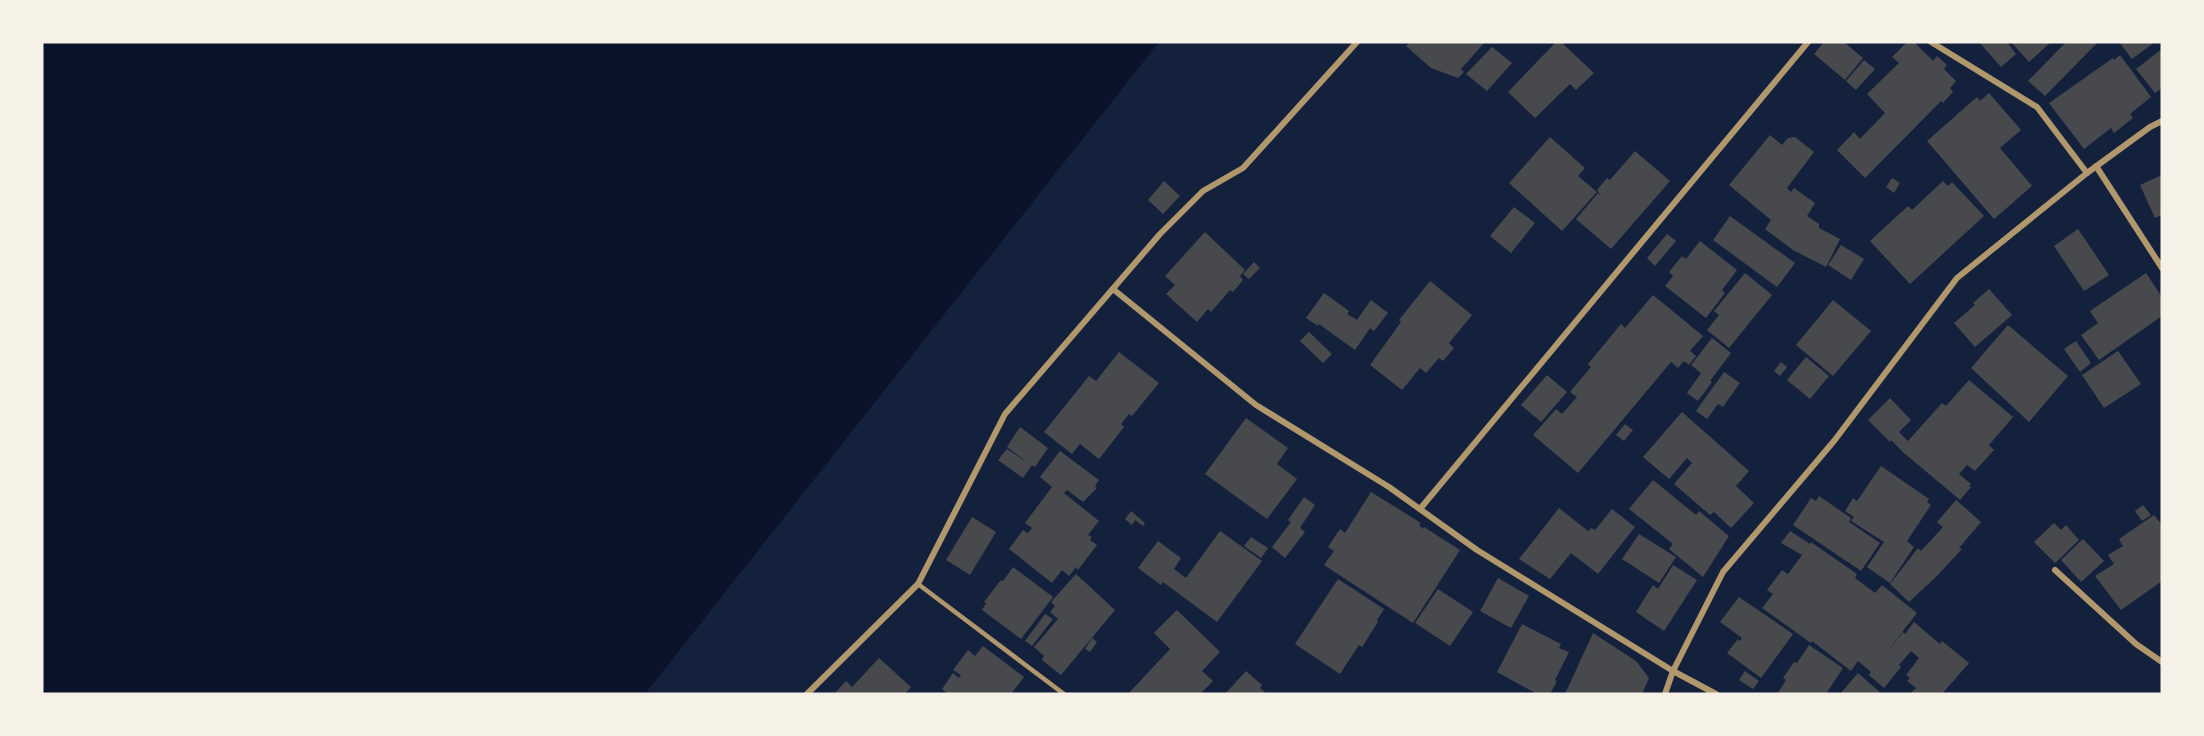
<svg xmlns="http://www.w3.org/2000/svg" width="2204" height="736" viewBox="0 0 2204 736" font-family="'Varela Round',sans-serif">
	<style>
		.water { fill: #0b132b }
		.building { fill: #48494c }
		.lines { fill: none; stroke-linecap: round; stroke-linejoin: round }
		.service { stroke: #b1986c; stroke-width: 4.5 }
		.minor { stroke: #b1986c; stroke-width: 6 }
	</style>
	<rect width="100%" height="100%" fill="#14213d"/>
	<path class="water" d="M42,42H1159L645,694H42Z"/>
	<g class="building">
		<path d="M1410,42H1485L1461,69L1464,72L1458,78L1431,68L1406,46Z"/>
		<path d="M1556,42H1561L1594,73L1576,90L1570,84L1535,118L1508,92Z"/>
		<path d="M1824,42H1844L1863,58L1845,80L1814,54Z"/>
		<path d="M1907,42H1914L1933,61L1937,56L1947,65L1944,69L1956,81L1950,88L1953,92L1943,103L1941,101L1865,178L1837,150L1854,132L1860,139L1885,113L1867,94L1899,63L1892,57Z"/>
		<path d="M1979,42H2007L2016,54L2001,67Z"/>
		<path d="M2011,42H2051L2029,62Z"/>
		<path d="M2066,42H2098L2045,96L2028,81Z"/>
		<path d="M2119,42H2155L2132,59Z"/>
		<path d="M1492,47L1512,63L1487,91L1466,74Z"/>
		<path d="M2162,49V88L2155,93L2136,69Z"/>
		<path d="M2120,55L2151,97L2130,114L2133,118L2114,133L2111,128L2084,149L2049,103L2113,58L2114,60Z"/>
		<path d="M1864,60L1875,69L1856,90L1846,81Z"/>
		<path d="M1989,93L2021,130L2000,148L2032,186L1994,219L1927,141L1977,97L1980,101Z"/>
		<path d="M1770,135L1782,145L1788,138L1795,137L1814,152L1787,188L1791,192L1794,188L1815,203L1807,216L1819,224V228L1840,239L1826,267L1793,250L1765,229L1771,220L1729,185Z"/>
		<path d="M1550,137L1585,168L1578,176L1597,192L1562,231L1509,183Z"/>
		<path d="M1635,151L1670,181L1611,249L1576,219L1598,193L1601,196L1597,190L1607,178L1610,180Z"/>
		<path d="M2162,175V215L2155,218L2140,185Z"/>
		<path d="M1892,178L1900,183L1894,193L1886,187Z"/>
		<path d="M1164,181L1180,196L1163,214L1148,200Z"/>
		<path d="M1943,181L1948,186L1952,182L1984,216L1910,284L1870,241L1908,206L1912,210Z"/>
		<path d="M1514,207L1535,223L1511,253L1490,236Z"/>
		<path d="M1730,216L1795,263L1777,287L1713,240Z"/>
		<path d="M2078,229L2109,275L2084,291L2054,246Z"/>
		<path d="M1205,232L1245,270L1240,276L1243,280L1233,292L1230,290L1211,312L1208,309L1197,322L1166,294L1175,285L1165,276Z"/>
		<path d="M1667,234L1676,241L1655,266L1647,258Z"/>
		<path d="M1700,241L1737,270L1722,290L1725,293L1706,318L1665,286L1673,276L1669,272L1682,256L1686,259Z"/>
		<path d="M1841,245L1864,259L1851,280L1828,265Z"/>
		<path d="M1254,262L1260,268L1249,279L1243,274Z"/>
		<path d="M1745,273L1772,295L1729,348L1707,330L1719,315L1714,311Z"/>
		<path d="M2146,273L2162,297V316L2099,360L2081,335L2098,323L2090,311Z"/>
		<path d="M1430,281L1472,315L1449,343L1454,348L1443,361L1439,358L1426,373L1420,368L1402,390L1370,365L1401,322L1399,320Z"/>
		<path d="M1989,289L2012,315L1975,347L1954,323L1975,305L1973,303Z"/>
		<path d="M1324,293L1349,311L1347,314L1357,320L1371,300L1388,313L1374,331L1370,328L1355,350L1319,324L1318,326L1306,318Z"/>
		<path d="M1653,295L1703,336L1690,351L1696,356L1689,365L1684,361L1678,368L1671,362L1578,473L1533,435L1556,409L1562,414L1577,397L1570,392L1591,367L1588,364L1621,324L1625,328Z"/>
		<path d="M1833,300L1871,331L1833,376L1796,345Z"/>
		<path d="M2008,325L2068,376L2029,422L1971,368Z"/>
		<path d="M1309,332L1332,354L1323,363L1300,341Z"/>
		<path d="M1712,338L1731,353L1710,381L1712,382L1698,401L1687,393L1701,373L1691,365Z"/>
		<path d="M2076,341L2091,363L2080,372L2064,349Z"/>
		<path d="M2118,351L2141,384L2104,408L2082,375Z"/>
		<path d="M1119,352L1159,383L1132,416L1129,414L1121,424L1124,427L1099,459L1080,444L1072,454L1044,432L1089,376L1096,381Z"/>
		<path d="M1806,357L1829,376L1810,399L1787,380Z"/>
		<path d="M1781,362L1787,367L1780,376L1774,371Z"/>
		<path d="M1724,372L1740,383L1723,407L1718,404L1707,419L1696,411Z"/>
		<path d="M1547,375L1567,392L1541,422L1521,405Z"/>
		<path d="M1969,380L2013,417L1989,445L1994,450L1975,471L1967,465L1959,474L1971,484L1969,486L1971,487L1960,500L1904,453L1891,440L1890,442L1868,420L1890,398L1911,420L1899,432L1908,441L1942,403L1946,406Z"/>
		<path d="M1682,412L1749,471L1736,486L1754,503L1731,528L1714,512L1710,515L1674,484L1692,463L1687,458L1669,479L1643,457Z"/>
		<path d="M1246,418L1288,448L1277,464L1297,479L1267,519L1205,474Z"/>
		<path d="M1625,424L1633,430L1624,441L1616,435Z"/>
		<path d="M1020,427L1048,448L1035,467L1032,465L1023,478L998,460L1007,449L1028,463L1007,447Z"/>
		<path d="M1060,451L1099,480L1095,486L1097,488L1083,502L1067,490L1064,493L1099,521L1088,535L1092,537L1090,540L1097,545L1078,570L1076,567L1069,576L1062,570L1052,583L1009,549L1023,530L1028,533L1032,528L1025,523L1052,487L1040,477Z"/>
		<path d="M1881,466L1929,499L1927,502L1931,505L1907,541L1914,547L1890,583L1867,567L1884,542L1851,521L1854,517L1845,511L1853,498L1857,501Z"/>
		<path d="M1653,480L1696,515L1699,511L1729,536L1703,577L1669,549L1673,544L1629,509Z"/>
		<path d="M1371,492L1421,523L1419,525L1423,529L1424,527L1460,550L1413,623L1324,565L1334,551L1328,547L1340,529L1345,533Z"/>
		<path d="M1819,496L1851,518L1849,522L1880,543L1861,571L1793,525L1811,498L1816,501Z"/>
		<path d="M1304,497L1315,505L1300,528L1305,532L1285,558L1272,547L1291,522L1288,520Z"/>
		<path d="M1956,500L1981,522L1959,548L1962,549L1935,578L1909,602L1890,584L1918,548L1921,551L1943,527L1937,522Z"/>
		<path d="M2143,505L2151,515L2142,521L2135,511Z"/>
		<path d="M1559,508L1588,531L1591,528L1595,530L1612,509L1635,527L1598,574L1571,553L1550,579L1519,559Z"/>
		<path d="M1131,511L1145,523L1143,526L1135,520L1132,525L1125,519Z"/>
		<path d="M2154,515L2162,525V581L2121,610L2095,576L2114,564L2108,555L2123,546L2119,539Z"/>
		<path d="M972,517L996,532L970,575L946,560Z"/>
		<path d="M2054,523L2061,530L2066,525L2079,540L2055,563L2034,542Z"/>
		<path d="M1220,531L1262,561L1217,622L1163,582L1161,585L1138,568L1158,541L1181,558L1174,569L1186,578Z"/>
		<path d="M1790,531L1810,544L1811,542L1857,574L1855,578L1875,593L1882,585L1917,613L1882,658L1903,632L1905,634L1914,622L1940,644L1942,641L1969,663L1942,694H1910L1916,688L1907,681L1910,678L1906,675L1919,658L1911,651L1899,665L1901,667L1884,688L1869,675L1871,672L1858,661L1851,671L1812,641L1811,643L1762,608L1773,594L1767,590L1782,570L1788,574L1802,555L1781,543Z"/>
		<path d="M1639,534L1676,557L1659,583L1622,559Z"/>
		<path d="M1251,537L1268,548L1261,558L1244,546Z"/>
		<path d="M2083,539L2104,561L2081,582L2061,560Z"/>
		<path d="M1673,565L1697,580L1664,631L1636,612L1653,585L1658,589Z"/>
		<path d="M1013,567L1053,597L1021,639L982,610L986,603L984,602L1001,580L1003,581Z"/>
		<path d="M1076,574L1115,610L1061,675L1042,660L1044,656L1034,647L1058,619L1050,612L1055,606L1051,602Z"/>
		<path d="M1498,578L1529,596L1511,628L1480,611Z"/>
		<path d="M1338,579L1384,609L1377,620L1378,622L1362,647L1359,645L1340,674L1295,644Z"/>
		<path d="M1438,589L1473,612L1450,646L1415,623Z"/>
		<path d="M1739,597L1793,634L1761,678L1727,653L1738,639L1740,641L1742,638L1720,622Z"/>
		<path d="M1177,610L1220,652L1202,671L1213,681L1200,694H1128L1170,649L1154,633Z"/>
		<path d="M1045,614L1053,619L1032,646L1025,641Z"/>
		<path d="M1522,624L1561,644L1559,648L1569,652L1555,680L1557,681L1550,694H1537L1497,672Z"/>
		<path d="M1593,633L1636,661L1649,678L1642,694H1565Z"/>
		<path d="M1092,638L1097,642L1090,652L1085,649Z"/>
		<path d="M1809,645L1843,668L1826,694H1777L1786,680L1783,678L1794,662L1797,663Z"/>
		<path d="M983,646L1024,677L1011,694H948L942,689L953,673L959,678L961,675L953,670L968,650L975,656Z"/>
		<path d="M879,658L911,687L905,694H834L846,681L852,687Z"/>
		<path d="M1246,671L1262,685L1260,688L1267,694H1225Z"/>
		<path d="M1745,671L1759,681L1753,689L1739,680Z"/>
		<path d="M1858,673L1882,694H1840Z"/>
	</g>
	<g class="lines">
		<path class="service" d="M918,584L1064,694"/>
		<g class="minor">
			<path d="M1931,42L2037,107L2087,173"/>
			<path d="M2096,166L2162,268"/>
			<path d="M1113,289L1256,405L1389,487L1477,550L1673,671L1716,694"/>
			<path d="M1420,509L1808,42"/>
			<path d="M2055,570L2136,644L2162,662"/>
			<path d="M807,694L918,584L1005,414L1160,234L1203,191L1243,168L1357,42"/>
			<path d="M1665,694L1673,671L1723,572L1834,441L1957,278L2087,173L2150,127L2162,121"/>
		</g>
	</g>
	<rect width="2204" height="736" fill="none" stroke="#f6f1e7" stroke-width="87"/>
</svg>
